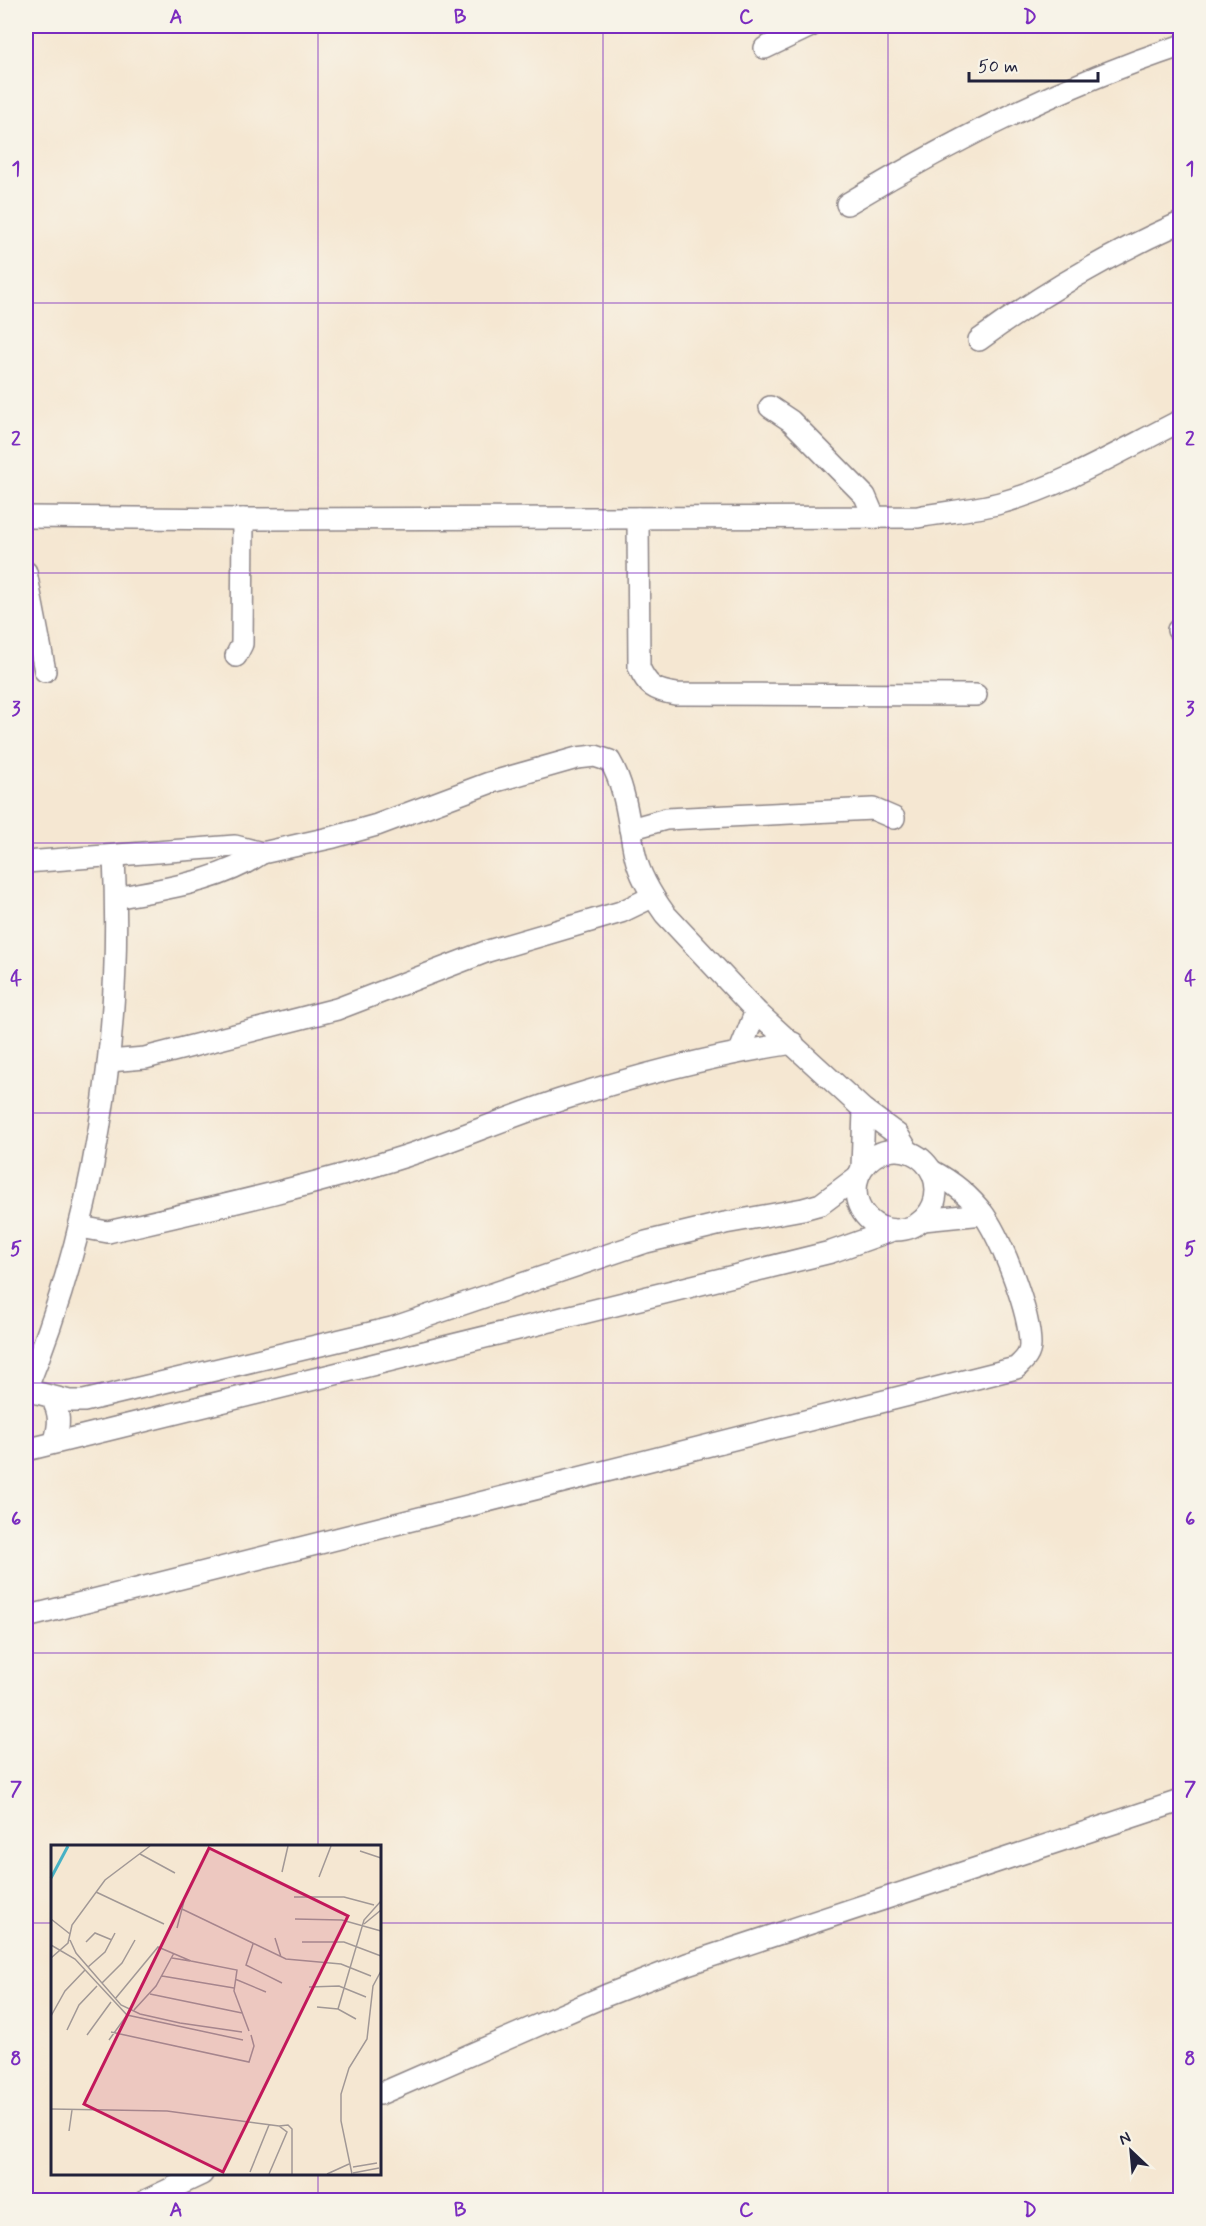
<svg xmlns="http://www.w3.org/2000/svg" width="1206" height="2226" viewBox="0 0 1206 2226" font-family="Mynerve,sans-serif">
	<style>
		.lines { fill: none; stroke-linecap: round; stroke-linejoin: round }
		.street-casing { stroke: #8c8486; stroke-width: 24 }
		.street { stroke: #fff; stroke-width: 21 }
		.grid { fill: none; stroke: #7b2cbf; stroke-width: 1.5; stroke-opacity: 0.55 }
		.inset-river { fill: none; stroke: #47b1c5; stroke-width: 3 }
		.inset-road { fill: none; stroke: #a19896; stroke-width: 1.5 }
		.view { fill: #c2185b; fill-opacity: 0.15; stroke: #c2185b; stroke-width: 3 }
		.inset-edge { fill: none; stroke: #22223b; stroke-width: 3 }
		.neatline { fill: none; stroke: #7b2cbf; stroke-width: 2 }
		.grid-label { font-size: 20px; text-anchor: middle; font-weight: bold; fill: #7b2cbf }
	</style>
	<rect width="100%" height="100%" fill="#f7f3e8"/>
	<filter id="ink" filterUnits="userSpaceOnUse"><feTurbulence type="fractalNoise" baseFrequency=".0167" numOctaves="2"/><feDisplacementMap in="SourceGraphic" scale="12" xChannelSelector="R" yChannelSelector="G"/><feConvolveMatrix kernelMatrix="1 2 1 2 8 2 1 2 1" color-interpolation-filters="sRGB"/></filter>
	<filter id="wash" filterUnits="userSpaceOnUse"><feTurbulence type="fractalNoise" baseFrequency=".008" numOctaves="4" result="noise"/><feDisplacementMap in="SourceGraphic" scale="24" xChannelSelector="R" yChannelSelector="G"/><feGaussianBlur stdDeviation="1.35" result="paint"/><feColorMatrix in="noise" values="0 0 0 0 0 0 0 0 0 0 0 0 0 0 0 0 0 1.4 0 .05"/><feComposite in="paint" operator="in"/></filter>
	<g filter="url(#wash)">
		<rect width="100%" height="100%" fill="#f5e7d2"/>
	</g>
	<g filter="url(#ink)">
		<g class="lines">
			<defs>
				<g id="street">
					<path d="M765,48L811,26"/>
					<path d="M847,204C953,140 1063,85 1180,46"/>
					<path d="M979,340C1043,293 1108,255 1180,223"/>
					<path d="M770,407L791,421L865,496L874,517"/>
					<path d="M26,517L243,519L918,517C945,512 974,510 1000,503C1063,486 1122,450 1180,421"/>
					<path d="M638,518L639,667C647,686 655,691 676,694L976,695"/>
					<path d="M26,572L45,671"/>
					<path d="M1178,630L1180,628"/>
					<path d="M236,656L242,644L243,519"/>
					<path d="M630,829L666,819L873,809L894,818"/>
					<path d="M26,862L235,846L262,853L334,837L377,825L489,783L577,758L595,756L610,761C627,790 628,823 635,855C640,877 652,896 665,914L756,1011L864,1110L898,1135L908,1151"/>
					<path d="M116,898C166,888 219,882 262,853"/>
					<path d="M740,1051L756,1011"/>
					<path d="M109,1061L145,1058L337,1009L488,951L621,912L652,897"/>
					<circle cx="896" cy="1190" r="40"/>
					<path d="M862,1168L864,1110"/>
					<path d="M923,1220L983,1214"/>
					<path d="M80,1227L108,1232C208,1209 308,1187 406,1156C458,1139 508,1117 560,1100C635,1076 714,1055 793,1043"/>
					<path d="M26,1390L69,1401H84L392,1328L646,1242L725,1223L803,1209L821,1204L857,1177"/>
					<path d="M26,1390C95,1222 123,1039 114,857"/>
					<path d="M52,1398C60,1414 60,1423 55,1441"/>
					<path d="M26,1450L831,1252L893,1230"/>
					<path d="M26,1617L1016,1368C1023,1361 1030,1356 1030,1345C1030,1312 1003,1243 984,1215C970,1196 953,1182 932,1171"/>
					<path d="M380,2094L607,1995L687,1964L1180,1801"/>
					<path d="M147,2200L202,2174"/>
				</g>
			</defs>
			<use href="#street" class="street-casing"/>
			<use href="#street" class="street"/>
		</g>
	</g>
	<path class="grid" d="M318,26V1846M603,26V2200M888,26V2200M26,303H1180M26,573H1180M26,843H1180M26,1113H1180M26,1383H1180M26,1653H1180M26,1923H52M380,1923H1180M318,2174V2200"/>
	<g transform="translate(51 1845)">
		<rect width="330" height="330" fill="#f5e7d2"/>
		<path class="inset-river" d="M0,33L17,1"/>
		<path class="inset-road" d="M309,6L330,13M89,9L124,28M231,27L237,1M268,32L280,1M45,47L113,79M243,52H293L323,60M131,64L235,114L290,119L320,131M0,74L19,89M244,74L291,75L330,86M313,79L330,65M126,83L133,56M224,93L230,112M19,95L25,108L70,160L89,169L129,178L191,187M35,97L44,88L61,95M251,97H293L330,111M202,99L195,120L231,138M0,100L24,114L76,170L192,195M0,113L17,98L21,80L54,35L99,1M121,113L139,116M37,122L54,107L64,88M111,131L183,143M184,134L215,147M51,138L71,118L84,95M258,142L288,141L315,152M99,149L191,168M64,154L107,102L140,116L186,125L183,146L198,186M266,162L287,164L305,174M287,164L313,75L330,56M83,165L105,141L123,108M0,171L14,146L34,125M16,185L28,160L46,141M60,187L198,217L203,201L200,190M36,190L60,157M58,195L76,170M0,264L116,266L228,281L236,287L218,329M228,281L237,280L241,284V329M18,286L21,265M302,322L326,318M199,327L218,280M302,328L328,323M276,329L298,319M301,329L290,276V249L298,223L316,194L322,141L330,126"/>
		<path class="view" d="M158,3L297,71L172,327L33,259Z"/>
		<rect width="330" height="330" class="inset-edge"/>
	</g>
	<rect width="1206" height="2226" fill="none" stroke="#f7f3e8" stroke-width="66"/>
	<g transform="translate(1131 2151) rotate(334)" stroke="#f7f3e8" stroke-width="4.5" paint-order="stroke">
	<path d="M0-4.5L10 22L0 15L-10 22Z" fill="#22223b"/>
	<text y="-9" font-size="16" font-weight="bold" text-anchor="middle" fill="#22223b">N</text>
	</g>
	<path d="M969 72v9h129v-9" fill="none" stroke="#22223b" stroke-width="3"/>
	<text x="978" y="72" font-size="18" fill="#22223b" stroke="#f7f3e8" stroke-width="4.5" paint-order="stroke">50 m</text>
	<rect x="33" y="33" width="1140" height="2160" class="neatline"/>
	<g class="grid-label">
		<text x="176" y="23">A</text>
		<text x="460" y="23">B</text>
		<text x="746" y="23">C</text>
		<text x="1030" y="23">D</text>
		<text x="16" y="175">1</text>
		<text x="1190" y="175">1</text>
		<text x="16" y="445">2</text>
		<text x="1190" y="445">2</text>
		<text x="16" y="715">3</text>
		<text x="1190" y="715">3</text>
		<text x="16" y="985">4</text>
		<text x="1190" y="985">4</text>
		<text x="16" y="1255">5</text>
		<text x="1190" y="1255">5</text>
		<text x="16" y="1525">6</text>
		<text x="1190" y="1525">6</text>
		<text x="16" y="1795">7</text>
		<text x="1190" y="1795">7</text>
		<text x="16" y="2065">8</text>
		<text x="1190" y="2065">8</text>
		<text x="176" y="2216">A</text>
		<text x="460" y="2216">B</text>
		<text x="746" y="2216">C</text>
		<text x="1030" y="2216">D</text>
	</g>
</svg>
